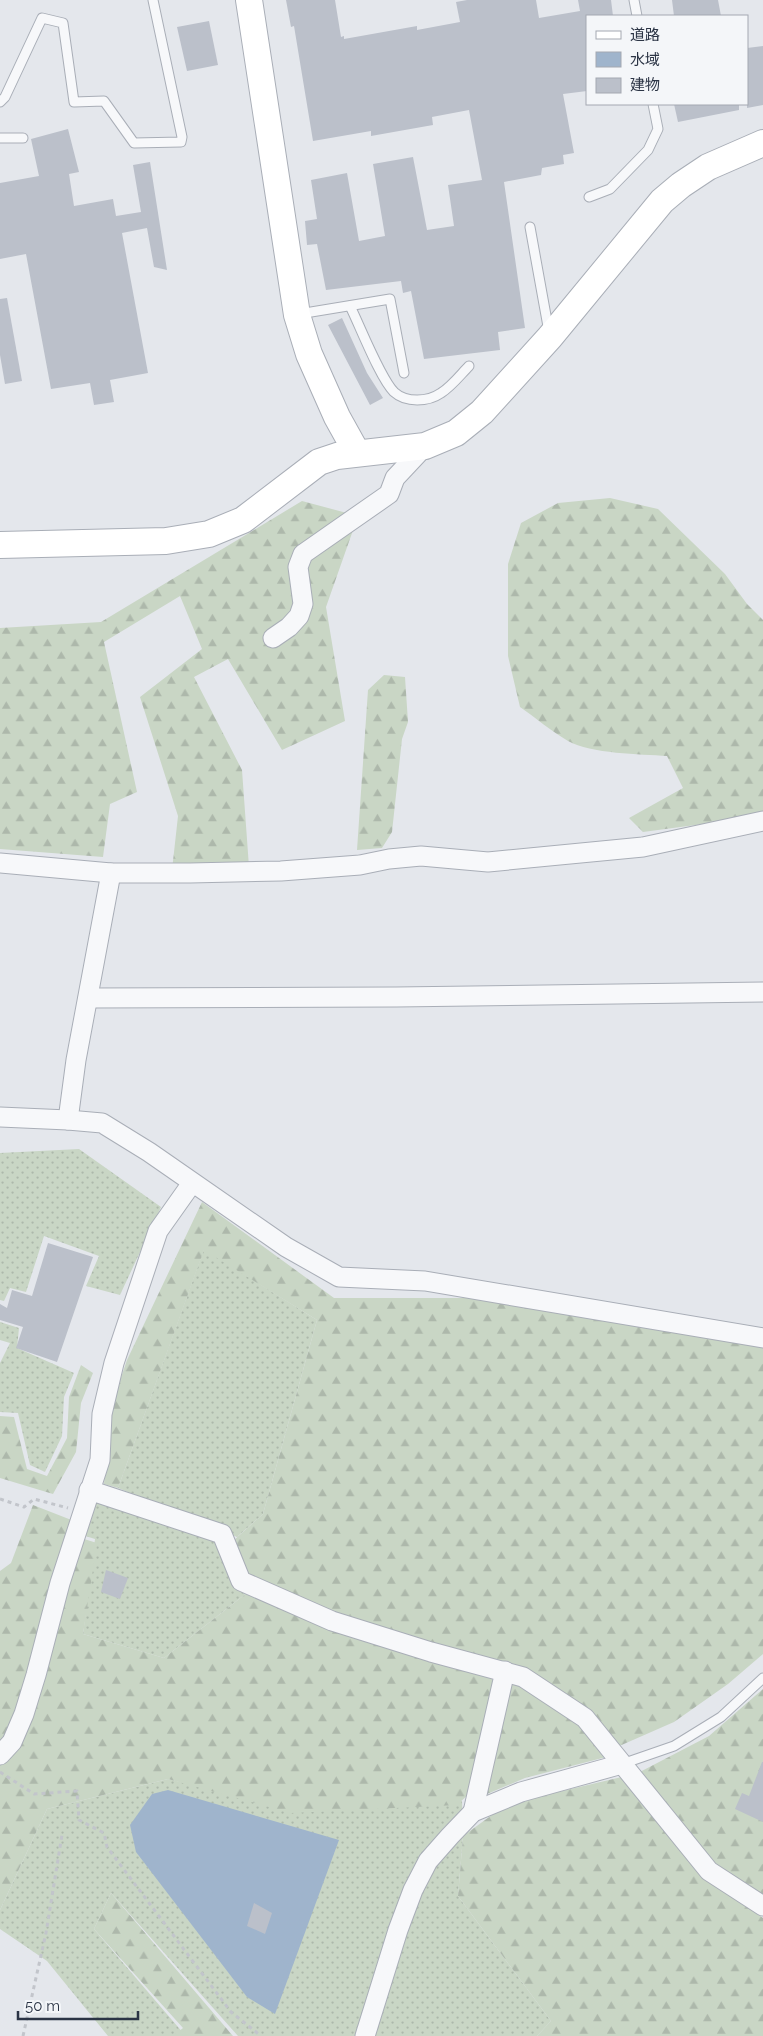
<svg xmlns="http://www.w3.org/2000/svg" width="763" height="2036" viewBox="0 0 763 2036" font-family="Raleway,'Noto Sans JP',sans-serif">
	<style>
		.grass { fill: url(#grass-dots) }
		.forest { fill: url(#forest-firs) }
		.water { fill: #9fb4cc }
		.building { fill: #bbc0ca }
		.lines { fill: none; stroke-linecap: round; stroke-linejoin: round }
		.lane-casing { stroke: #a9aeb7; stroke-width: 11 }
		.street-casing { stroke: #a9aeb7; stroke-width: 21 }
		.secondary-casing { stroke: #a9aeb7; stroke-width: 28 }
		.path { stroke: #c2c5cb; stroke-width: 3; stroke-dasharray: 4 4; stroke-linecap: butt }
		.lane { stroke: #f7f8fa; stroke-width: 9 }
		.street { stroke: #f7f8fa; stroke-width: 19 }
		.secondary { stroke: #fff; stroke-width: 26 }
	</style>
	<defs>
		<pattern id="grass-dots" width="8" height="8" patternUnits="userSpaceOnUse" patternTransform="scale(1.25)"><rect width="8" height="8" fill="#c9d6c5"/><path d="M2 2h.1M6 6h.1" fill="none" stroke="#adb8ab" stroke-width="1.8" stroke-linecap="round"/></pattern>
		<pattern id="forest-firs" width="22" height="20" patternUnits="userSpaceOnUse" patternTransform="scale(1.25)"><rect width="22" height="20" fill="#c9d6c5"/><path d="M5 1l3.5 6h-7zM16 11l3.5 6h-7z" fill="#adb8ab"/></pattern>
	</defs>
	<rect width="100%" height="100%" fill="#e4e7ec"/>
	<g class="grass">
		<path d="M79,1149L161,1207L120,1295L86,1286L99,1256L44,1236L26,1292L10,1288L4,1301L0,1300V1153Z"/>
		<path d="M204,1249L317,1320L263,1514L237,1537L118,1488Z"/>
		<path d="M0,1322L19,1328L17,1348L74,1373L64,1397L62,1436L45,1472L30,1465L18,1413L0,1412V1363L10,1343L0,1340Z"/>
		<path d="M97,1486L222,1534L248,1592L164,1658L83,1634L95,1539L79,1534Z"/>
		<path d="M168,1779L294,1809L462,1801L463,1836L458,1896L551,2021L537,2036H238L111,1893L94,1929L184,2034L180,2036H108L47,1961L0,1929V1910L47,1809Z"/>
	</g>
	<g class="forest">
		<path d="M610,498L658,509L725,574L747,604L763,620V816L643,832L629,818L683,788L667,756C640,754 591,754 568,741C551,731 536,718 520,707L508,656V564L521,523L558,503Z"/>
		<path d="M302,501L358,516L326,607L345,721L282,750L228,659L194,677L242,770L249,867L172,870L178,816L140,697L202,649L180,596L104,642L137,792L110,804L103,857L0,849V628L101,622Z"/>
		<path d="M384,675L405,677L408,722L402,739L392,832L382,848L357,850L368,690Z"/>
		<path d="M202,1202L334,1298H468L763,1347V1654L728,1684L674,1722L617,1747L507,1664L306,1605L243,1572L234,1540L263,1514L317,1320L204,1250L118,1488L104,1484L109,1413L127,1360Z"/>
		<path d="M81,1365L93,1373L81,1403L76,1452L53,1494L0,1478V1416L14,1417L27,1469L47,1476L67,1438L69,1397Z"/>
		<path d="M33,1505L74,1521L34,1666L0,1754V1571L11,1563Z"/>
		<path d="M84,1539L97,1543L83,1634L164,1658L248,1592L490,1673L493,1683L471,1792L457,1805L291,1813L168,1779L47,1809L0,1910V1763Z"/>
		<path d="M518,1678L627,1755H614L525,1778L487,1794L504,1680Z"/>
		<path d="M763,1689V1902L714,1874L636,1774L709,1736Z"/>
		<path d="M626,1776L713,1881L763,1918V2036H537L551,2021L458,1896L463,1836L507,1804Z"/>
		<path d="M111,1893L233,2036H173L183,2028L94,1929Z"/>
	</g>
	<path class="water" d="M168,1790L339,1840L275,2014L247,1997L136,1852L130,1825L152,1794Z"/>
	<g class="building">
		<path d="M286,0H335L341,37L344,36V39L417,26V30L460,22L456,2L467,0H536L539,18L580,11L578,0H611L613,16H587V91L563,94L574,153L563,155L564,164L542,168L541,175L504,182L525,328L498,332L500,350L424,359L411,291L403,293L401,281L326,290L317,244L307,245L305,221L317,219L311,180L347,173L359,241L385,236L373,164L413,157L427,230L454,226L448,185L482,180L469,110L432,117L433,125L371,136V131L313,141L294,26L291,27Z"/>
		<path d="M672,0H718L721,16H674Z"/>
		<path d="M209,21L218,65L187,71L177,27Z"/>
		<path d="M763,46V105L747,108V48Z"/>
		<path d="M674,104H739V110L678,122Z"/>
		<path d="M68,129L79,172L69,174L74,206L113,199L116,216L141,212L133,165L150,162L167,270L154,267L147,228L122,233L148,373L110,380L114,402L94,405L90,383L51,389L26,254L0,259V183L39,176L31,139Z"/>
		<path d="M7,298L22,381L5,384L0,355V299Z"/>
		<path d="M342,318L367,373L383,398L370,405L328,325Z"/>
		<path d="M48,1243L93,1257L57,1362L16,1348L23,1327L0,1320V1304L7,1308L12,1290L32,1296Z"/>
		<path d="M106,1570L128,1578L120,1599L101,1592Z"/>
		<path d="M762,1762H763V1822L735,1809L742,1793L749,1796Z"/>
		<path d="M254,1903L272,1913L265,1934L247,1926Z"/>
	</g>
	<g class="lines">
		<defs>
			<g id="lane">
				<path d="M634,0L637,16"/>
				<path d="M0,102L5,97L42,18L63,23L74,102L104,101L134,143L181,142L182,137L153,0"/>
				<path d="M0,138H23"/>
				<path d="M589,197L610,189L648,150L658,129L653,104"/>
				<path d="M530,227L549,332"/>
				<path d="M350,306C360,326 380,378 394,392C406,403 428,402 441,393C452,386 461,374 469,366"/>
				<path d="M299,314L390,299L404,373"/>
				<path d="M622,1764L674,1746L721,1717L763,1678"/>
			</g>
			<g id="street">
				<path d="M273,638L289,627L299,616L303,604L298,567L303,554L389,494L395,478L425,446"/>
				<path d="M0,863L111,873H190L281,871L360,865L389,859L421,856L488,862L643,847L763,821"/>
				<path d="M88,998L396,997L763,992"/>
				<path d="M0,1117L68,1120L102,1123L149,1152L286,1247L339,1277L425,1281L763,1338"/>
				<path d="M68,1120L76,1060L111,873"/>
				<path d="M89,1490L222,1534L241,1581L332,1621L431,1652L523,1677L585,1718L709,1871L763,1906"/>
				<path d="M0,1755L12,1742L24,1714L36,1675L60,1583L100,1460L102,1414L114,1363L158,1231L192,1183"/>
				<path d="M473,1812L505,1671"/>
				<path d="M365,2036L398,1930L413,1890L428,1861L450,1836L473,1812L521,1792L622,1764"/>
			</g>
			<g id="secondary">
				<path d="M249,0L297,315L309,354L337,417L357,453"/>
				<path d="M0,545L166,541L209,534L243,520L319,462L337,456L425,446L456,433L482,412L550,337L662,201L681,185L708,167L763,143"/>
			</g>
		</defs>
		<use href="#lane" class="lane-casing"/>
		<use href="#street" class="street-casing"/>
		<use href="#secondary" class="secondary-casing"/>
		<g class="path">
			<path d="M0,1499L24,1507L34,1499L68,1508"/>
			<path d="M0,1772L34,1794L77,1791L79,1820L104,1833L107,1847L231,2012L261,2036"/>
			<path d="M23,2036L46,1933L62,1835"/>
		</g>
		<use href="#lane" class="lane"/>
		<use href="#street" class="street"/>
		<use href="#secondary" class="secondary"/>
	</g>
	<rect x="586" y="15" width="162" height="90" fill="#f4f6f9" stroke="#a4a8b1"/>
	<rect x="596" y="31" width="25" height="8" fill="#ffffff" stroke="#a4a8b1"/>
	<text x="630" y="40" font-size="15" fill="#2b3445">道路</text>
	<rect x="596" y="52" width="25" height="15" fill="#9fb4cc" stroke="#a4a8b1"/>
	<text x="630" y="65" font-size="15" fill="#2b3445">水域</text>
	<rect x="596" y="78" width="25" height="15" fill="#bbc0ca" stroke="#a4a8b1"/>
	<text x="630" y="90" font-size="15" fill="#2b3445">建物</text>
	<path d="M18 2011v8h120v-8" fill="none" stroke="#2b3445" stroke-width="2.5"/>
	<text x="25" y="2011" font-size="15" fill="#2b3445" stroke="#f4f6f9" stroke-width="4" paint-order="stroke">50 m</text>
</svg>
